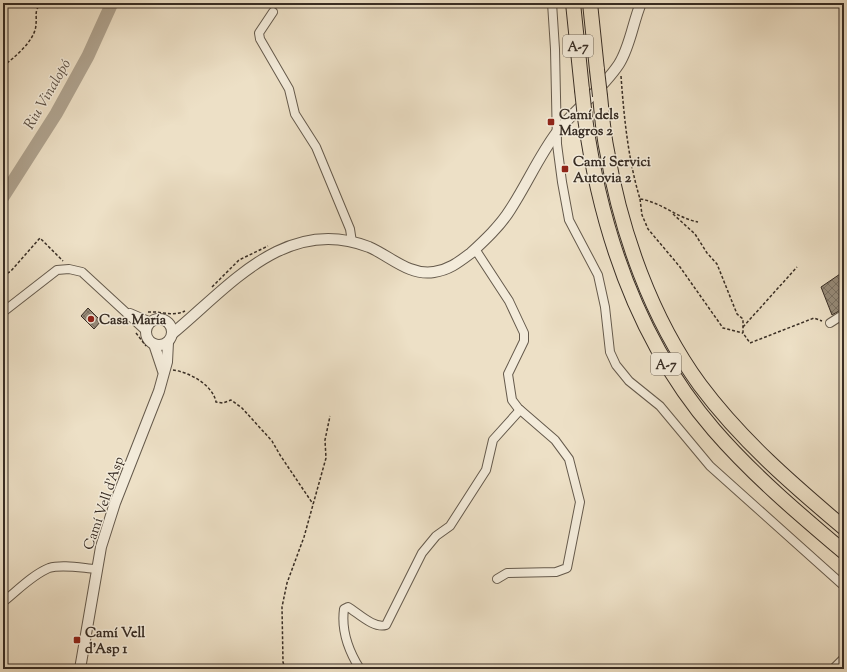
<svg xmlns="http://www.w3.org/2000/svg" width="847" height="672" viewBox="0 0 847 672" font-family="'Sorts Mill Goudy',serif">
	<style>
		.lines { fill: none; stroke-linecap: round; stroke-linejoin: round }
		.river { stroke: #afa38f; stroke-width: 13 }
		.building { fill: url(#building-cross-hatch); stroke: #382d24 }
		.minor-casing { stroke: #655a4c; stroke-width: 10 }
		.tertiary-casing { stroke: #655a4c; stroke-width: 12 }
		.motorway-casing { stroke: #382d24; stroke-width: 16 }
		.path { stroke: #382d24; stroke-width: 1.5; stroke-dasharray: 3 2; stroke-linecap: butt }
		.minor { stroke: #f3ebda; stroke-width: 8 }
		.tertiary { stroke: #f3ebda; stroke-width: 10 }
		.motorway { stroke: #ede0c6; stroke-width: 14 }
		.motorway-bridge-casing { stroke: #382d24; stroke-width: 16; stroke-linecap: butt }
		.motorway-bridge { stroke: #ede0c6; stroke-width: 14 }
		.poi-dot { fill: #8f2418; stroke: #f3ebda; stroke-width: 1.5 }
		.labels { text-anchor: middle; stroke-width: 3; stroke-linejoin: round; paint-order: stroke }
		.shield { fill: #f3ebda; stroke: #70665b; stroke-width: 1 }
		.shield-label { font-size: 13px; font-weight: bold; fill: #382d24 }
		.poi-label { font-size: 14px; font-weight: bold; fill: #382d24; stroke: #f3ebda; text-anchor: start }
		.street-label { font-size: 14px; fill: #382d24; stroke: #f3ebda }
		.water-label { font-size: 15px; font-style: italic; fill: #5c5044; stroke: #f3ebda }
	</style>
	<defs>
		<pattern id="building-cross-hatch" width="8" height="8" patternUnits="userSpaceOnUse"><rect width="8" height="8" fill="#968a78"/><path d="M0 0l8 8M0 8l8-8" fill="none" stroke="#7b7162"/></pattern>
	</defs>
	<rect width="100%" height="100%" fill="#ede0c6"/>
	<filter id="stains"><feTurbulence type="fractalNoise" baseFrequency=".005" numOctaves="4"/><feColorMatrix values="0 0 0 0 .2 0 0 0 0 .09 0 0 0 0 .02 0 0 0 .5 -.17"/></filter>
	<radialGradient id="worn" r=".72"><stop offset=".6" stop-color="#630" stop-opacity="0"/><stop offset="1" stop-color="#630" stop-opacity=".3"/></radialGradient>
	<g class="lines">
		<path class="river" d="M3,197L56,114L88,56L112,3"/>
	</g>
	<g class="building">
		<path d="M843,272L844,308L832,315L821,287Z"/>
		<path d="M88,308L101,321L94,329L81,316Z"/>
	</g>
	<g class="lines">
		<defs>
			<g id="minor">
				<path d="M552,3L555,49L557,144L562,182L569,220L598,275L605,307L610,352L616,365L629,381L660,406L710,466L844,586"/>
				<path d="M273,12L259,33L260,39L289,89L295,114L316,147L350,229L352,242"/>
				<path d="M475,249L509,301L524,333V341L508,374L512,400L518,408L555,440L569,459L580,502L567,568L556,572L507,573L497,579"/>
				<path d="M3,312L57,270L69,269L82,272L146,331"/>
				<path d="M130,313L151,322"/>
				<path d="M830,323L844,314"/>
				<path d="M3,602C17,591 32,575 49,568C62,564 82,568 96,569"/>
				<path d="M360,669C348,650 341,631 344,609L348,607C358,613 374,629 386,625L422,553L436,536L450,526L486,470L493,440L520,410"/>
				<path d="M833,669L844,658"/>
			</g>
			<g id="tertiary">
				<circle cx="159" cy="332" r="13"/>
				<path d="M172,334C228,288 286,214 369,247C390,256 409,276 434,272C449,270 459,262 471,253C485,240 500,226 510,210C527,184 539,156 557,132C576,108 602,90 619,64C630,47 633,22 641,3"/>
				<path d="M154,344L163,371"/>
				<path d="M80,669L101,547L115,503L159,391L167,362L168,342"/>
			</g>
			<g id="motorway">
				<path d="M573,3L582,90"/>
				<path d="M590,3L597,70"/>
				<path d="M600,96C602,114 603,133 607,151C621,232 651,318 700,385C741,440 792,484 844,528"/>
				<path d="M585,118C601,232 638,342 714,430C753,475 799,514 844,552"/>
			</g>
		</defs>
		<use href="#minor" class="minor-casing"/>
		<use href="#tertiary" class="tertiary-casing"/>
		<use href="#motorway" class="motorway-casing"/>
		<g class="path">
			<path d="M3,66C14,58 36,40 36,24C37,14 34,14 40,3"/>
			<path d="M621,76C624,117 628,159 640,199C661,202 677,218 698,222"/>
			<path d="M640,199L642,215L648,229L680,267L723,328L743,333"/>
			<path d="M673,214L695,234L707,253L717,264L737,314L743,319V333L750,343L814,318L822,321"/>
			<path d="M3,276L11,271L40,238L63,261"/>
			<path d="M212,287L239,260L268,246"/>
			<path d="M148,312C161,311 173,317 185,311"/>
			<path d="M743,327L797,267"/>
			<path d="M136,333L146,346"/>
			<path d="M173,370C189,372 213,385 216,402L223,403L231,400L242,408L272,441L280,455L313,504"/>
			<path d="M285,669L283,662L282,607L287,583L304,537L326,458L325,440L330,416"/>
		</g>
		<use href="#minor" class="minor"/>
		<use href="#tertiary" class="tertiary"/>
		<use href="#motorway" class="motorway"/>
		<defs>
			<g id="motorway-bridge">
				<path d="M597,70L600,96"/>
				<path d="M582,90L585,118"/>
			</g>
		</defs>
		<use href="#motorway-bridge" class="motorway-bridge-casing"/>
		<use href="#motorway-bridge" class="motorway-bridge"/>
	</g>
	<g class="poi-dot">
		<rect x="547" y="118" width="8" height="8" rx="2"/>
		<rect x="561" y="165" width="8" height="8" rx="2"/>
		<circle cx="91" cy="319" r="4"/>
		<rect x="73" y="636" width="8" height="8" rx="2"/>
	</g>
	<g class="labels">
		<g class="shield">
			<rect x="563" y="35" width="30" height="22" rx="3"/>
			<rect x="651" y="353" width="30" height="22" rx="3"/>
		</g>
		<g class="shield-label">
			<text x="578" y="51">A-7</text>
			<text x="666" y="369">A-7</text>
		</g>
		<g class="poi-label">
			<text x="559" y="119">Camí dels<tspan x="559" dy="16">Magros 2</tspan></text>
			<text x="573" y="166">Camí Servici<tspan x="573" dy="16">Autovia 2</tspan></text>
			<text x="99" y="324">Casa María</text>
			<text x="85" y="637">Camí Vell<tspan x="85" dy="16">d'Asp 1</tspan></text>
		</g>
		<g class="street-label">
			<text transform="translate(103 503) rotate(-71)" y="5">Camí Vell d'Asp</text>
		</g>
		<g class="water-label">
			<text transform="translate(47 94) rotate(-60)" y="5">Riu Vinalopó</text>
		</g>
	</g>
	<rect width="847" height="672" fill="none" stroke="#ede0c6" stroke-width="16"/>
	<rect x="4" y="4" width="839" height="664" fill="none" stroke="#382d24" stroke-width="2"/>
	<rect x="8" y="8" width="831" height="656" fill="none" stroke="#382d24"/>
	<rect width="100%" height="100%" filter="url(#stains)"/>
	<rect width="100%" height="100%" fill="url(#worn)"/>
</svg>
